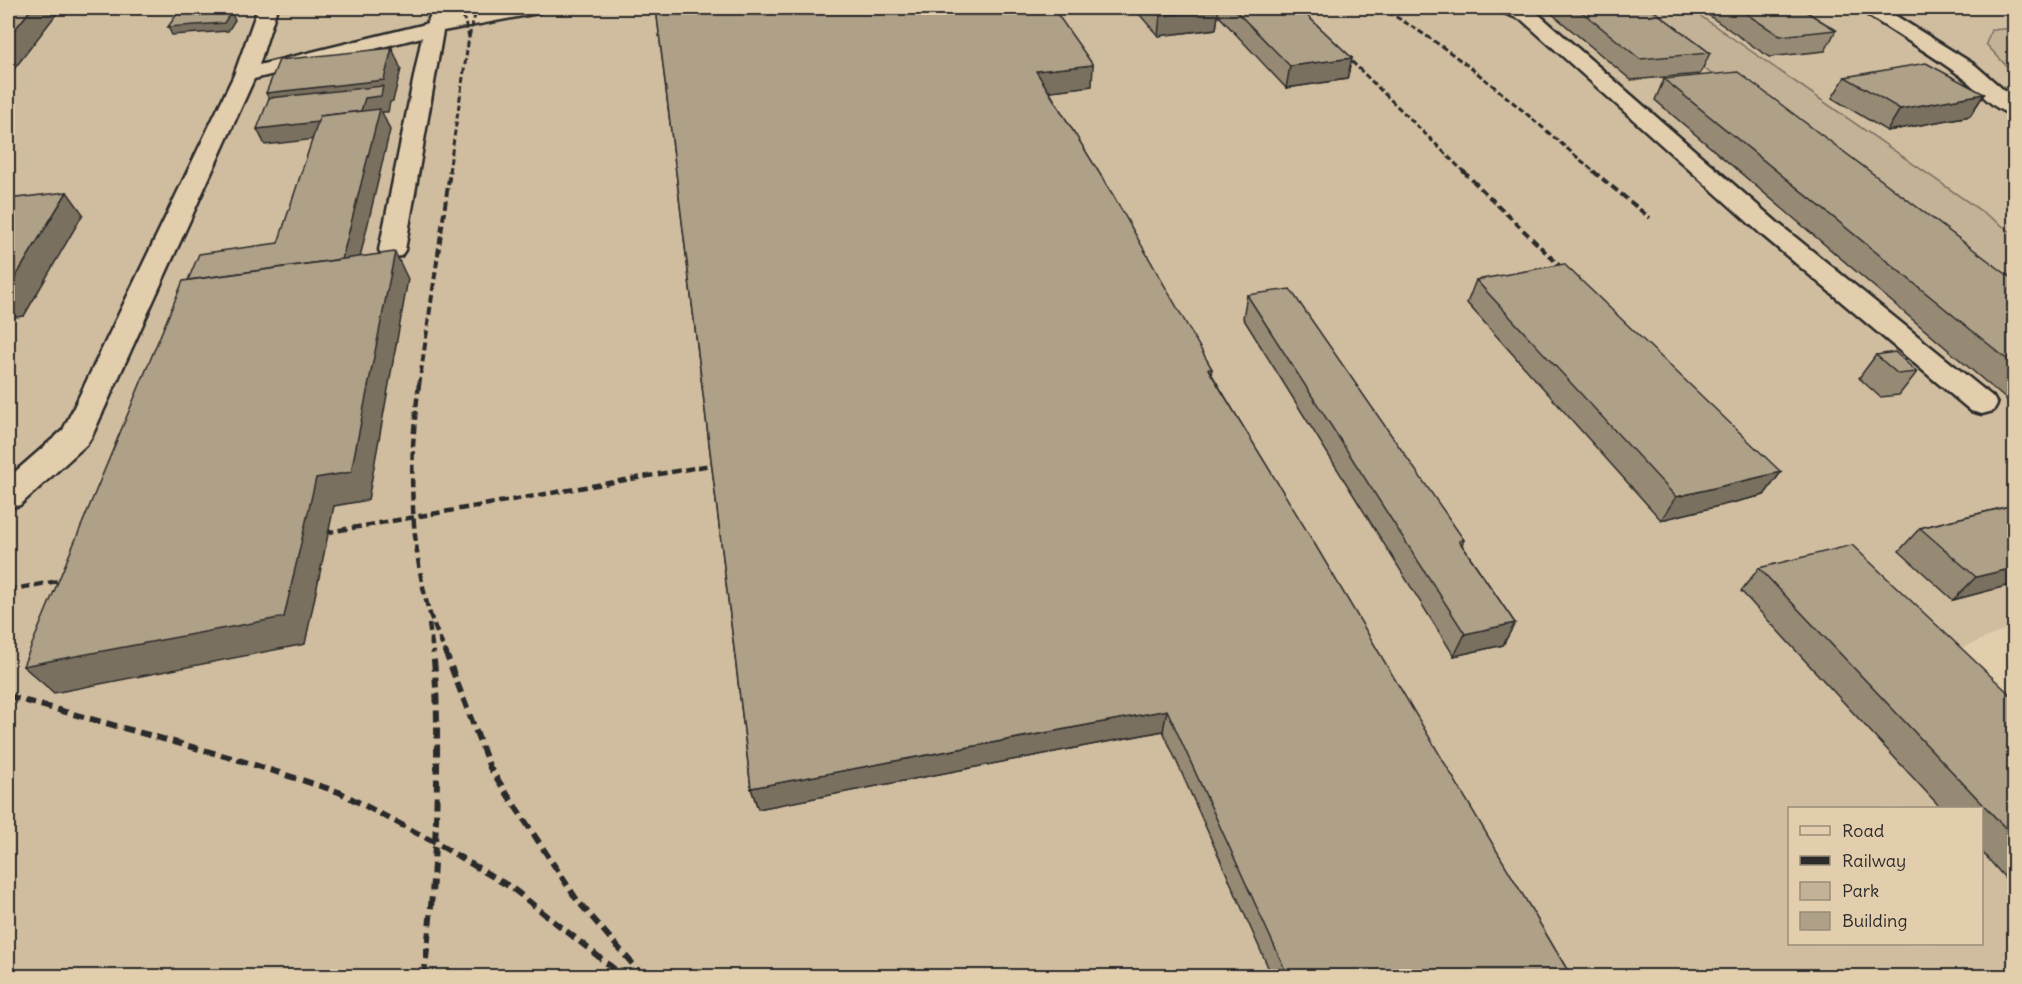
<svg xmlns="http://www.w3.org/2000/svg" width="2022" height="984" viewBox="0 0 2022 984" font-family="Delius,sans-serif">
	<style>
		.built { fill: #d0bd9f; fill-rule: evenodd }
		.green { fill: #c4b297; stroke: #786e61; stroke-width: 1.5 }
		.lines { fill: none; stroke-linecap: round; stroke-linejoin: round }
		.minor-casing { stroke: #2b2b2b; stroke-width: 5 }
		.minor { fill: #e2cdac; fill-rule: evenodd }
		.rail-far3 { stroke: #2b2b2b; stroke-width: 3; stroke-dasharray: 6 3; stroke-linecap: butt }
		.rail-far2 { stroke: #2b2b2b; stroke-width: 4; stroke-dasharray: 8 4; stroke-linecap: butt }
		.rail-far1 { stroke: #2b2b2b; stroke-width: 4.5; stroke-dasharray: 9 4.5; stroke-linecap: butt }
		.rail { stroke: #2b2b2b; stroke-width: 6; stroke-dasharray: 11 6; stroke-linecap: butt }
		.wall { fill: #968a75; stroke: #2b2b2b; stroke-width: 1.5 }
		.shaded-wall { fill: #7a705f; stroke: #2b2b2b; stroke-width: 1.5 }
		.building { fill: #afa088; stroke: #2b2b2b; stroke-width: 1.5 }
	</style>
	<rect width="100%" height="100%" fill="#e2cdac"/>
	<filter id="ink" filterUnits="userSpaceOnUse"><feTurbulence type="fractalNoise" baseFrequency=".0167" numOctaves="2"/><feDisplacementMap in="SourceGraphic" scale="12" xChannelSelector="R" yChannelSelector="G"/><feConvolveMatrix kernelMatrix="1 2 1 2 8 2 1 2 1" color-interpolation-filters="sRGB"/></filter>
	<g filter="url(#ink)">
		<g class="built">
			<path d="M8,8H1626L2014,302V626L1931,661L2014,744V976H8ZM1790,808H1982V944H1790Z"/>
			<path d="M1689,8H2014V234L1896,152Z"/>
		</g>
		<g class="green">
			<path d="M1625,8H1689L2014,234V305Z"/>
			<path d="M2014,28V74L1986,44L1991,30Z"/>
		</g>
		<g class="lines">
			<defs>
				<g id="minor">
					<path d="M258,8H277L259,65L426,24L435,8H453L449,18L502,8H543L540,12L533,14L443,31L405,250L401,256L392,258L383,256L379,250L422,37L254,79L92,436L87,444L20,505L8,508V478L63,430L234,75Z"/>
					<path d="M1499,8H1525L1536,12L1779,224L1993,397L1997,404L1993,411L1982,414L1971,411L1761,234L1522,20L1501,12Z"/>
					<path d="M1860,8H1883L1975,65L2014,99V115C1991,110 1977,87 1958,74C1928,52 1895,33 1863,12Z"/>
				</g>
			</defs>
			<use href="#minor" class="minor-casing"/>
			<use href="#minor" class="minor"/>
			<g class="rail-far3">
				<path d="M1380,8C1459,50 1526,115 1595,172"/>
				<path d="M469,37L477,8"/>
				<path d="M1339,49L1464,172"/>
				<path d="M449,172L469,37L461,8"/>
			</g>
			<g class="rail-far2">
				<path d="M1463,171L1570,276"/>
				<path d="M1593,171L1650,218"/>
				<path d="M419,386L450,171"/>
			</g>
			<g class="rail-far1">
				<path d="M419,384C409,456 409,530 426,600C430,618 439,636 445,652"/>
				<path d="M312,535L728,462"/>
				<path d="M8,590L75,578"/>
				<path d="M429,624L433,652"/>
			</g>
			<g class="rail">
				<path d="M445,651L490,768L577,900L643,976"/>
				<path d="M8,696L239,760L339,792L436,843L512,888L623,976"/>
				<path d="M424,976C432,910 436,845 437,779C437,736 438,694 433,651"/>
			</g>
		</g>
		<g class="wall">
			<path d="M656,8L1092,86L1049,91L1212,369L1211,373L1571,976H1272L1163,731L758,809L751,788Z"/>
			<path d="M1134,8H1299L1352,58L1347,79L1286,88L1218,15L1216,29L1158,36Z"/>
			<path d="M1545,8H1650L1710,53L1700,74L1631,80Z"/>
			<path d="M1698,8H1800L1836,30L1825,51L1769,57Z"/>
			<path d="M1845,77L1984,94L1970,116L1887,131L1832,98Z"/>
			<path d="M1664,79L2014,280V406L1655,100Z"/>
			<path d="M1476,280L1781,472L1764,495L1661,520L1467,303Z"/>
			<path d="M1247,295L1464,540L1462,545L1515,623L1503,645L1454,656L1243,318Z"/>
			<path d="M1876,355L1917,372L1899,395L1880,397L1859,378Z"/>
			<path d="M2014,504V584L1953,600L1899,551L1920,528L2013,505Z"/>
			<path d="M1759,568L2014,698V888L1982,852V808H1941L1741,591Z"/>
		</g>
		<g class="shaded-wall">
			<path d="M32,8H61L8,77V38Z"/>
			<path d="M1219,8L1216,29L1158,36L1160,16Z"/>
			<path d="M231,12L235,20L228,31L172,35L168,27Z"/>
			<path d="M392,48L401,69L393,101L390,102L388,112H382L390,130L353,287L341,264L367,133L265,145L257,129L277,114L266,93Z"/>
			<path d="M1352,58L1347,79L1286,88L1290,66Z"/>
			<path d="M1093,65L1092,86L1036,93V71Z"/>
			<path d="M1984,94L1970,116L1887,131L1900,109Z"/>
			<path d="M67,192L83,214L24,316L8,318V289Z"/>
			<path d="M395,252L408,279L368,500L334,506L305,644L54,693L23,666L316,478Z"/>
			<path d="M1781,472L1764,495L1661,520L1676,497Z"/>
			<path d="M2014,568V584L1953,600L1976,577Z"/>
			<path d="M1515,623L1503,645L1454,656L1465,634Z"/>
			<path d="M1167,710L1163,731L758,809L751,788Z"/>
		</g>
		<g class="building">
			<path d="M8,8H32L8,38Z"/>
			<path d="M656,8H1053L1093,65L1036,71L1113,195L1212,369H1208L1310,536L1571,976H1288L1167,710L751,788Z"/>
			<path d="M1153,8H1219L1160,16Z"/>
			<path d="M1233,8H1299L1352,58L1290,66Z"/>
			<path d="M1577,8H1650L1710,53L1640,59Z"/>
			<path d="M1737,8H1800L1836,30L1780,36Z"/>
			<path d="M200,12L198,15L231,12L224,23L168,27L177,14Z"/>
			<path d="M392,48L384,80L266,93L279,60Z"/>
			<path d="M1926,63L1984,94L1900,109L1845,77Z"/>
			<path d="M1738,72L2014,280V365L1664,79Z"/>
			<path d="M383,86L381,96L365,98L361,111L320,116L318,122L257,129L269,98Z"/>
			<path d="M380,109L342,259L188,280L199,254L278,243L320,116Z"/>
			<path d="M67,192L8,289V199Z"/>
			<path d="M395,252L351,472L316,478L284,617L23,666L183,281Z"/>
			<path d="M1564,264L1781,472L1676,497L1476,280Z"/>
			<path d="M1290,289L1464,540L1459,541L1515,623L1465,634L1247,295Z"/>
			<path d="M1895,352L1917,372L1898,374L1876,355Z"/>
			<path d="M2014,505V568L1976,577L1920,528Z"/>
			<path d="M1852,545L2014,698V837L1759,568Z"/>
		</g>
	</g>
	<rect width="2022" height="984" fill="none" stroke="#e2cdac" stroke-width="30"/>
	<rect x="15" y="15" width="1992" height="954" fill="none" stroke="#2b2b2b" stroke-width="2" filter="url(#ink)"/>
	<rect x="1788" y="807" width="195" height="138" fill="#e2cdac" stroke="#998c78" stroke-width="1.5"/>
	<rect x="1800" y="826" width="30" height="9" fill="#e2cdac" stroke="#998c78" stroke-width="1.5"/>
	<text x="1842" y="837" font-size="18" fill="#2b2b2b">Road</text>
	<rect x="1800" y="856" width="30" height="9" fill="#2b2b2b" stroke="#998c78" stroke-width="1.5"/>
	<text x="1842" y="867" font-size="18" fill="#2b2b2b">Railway</text>
	<rect x="1800" y="882" width="30" height="18" fill="#c4b297" stroke="#998c78" stroke-width="1.5"/>
	<text x="1842" y="897" font-size="18" fill="#2b2b2b">Park</text>
	<rect x="1800" y="912" width="30" height="18" fill="#afa088" stroke="#998c78" stroke-width="1.5"/>
	<text x="1842" y="927" font-size="18" fill="#2b2b2b">Building</text>
</svg>
